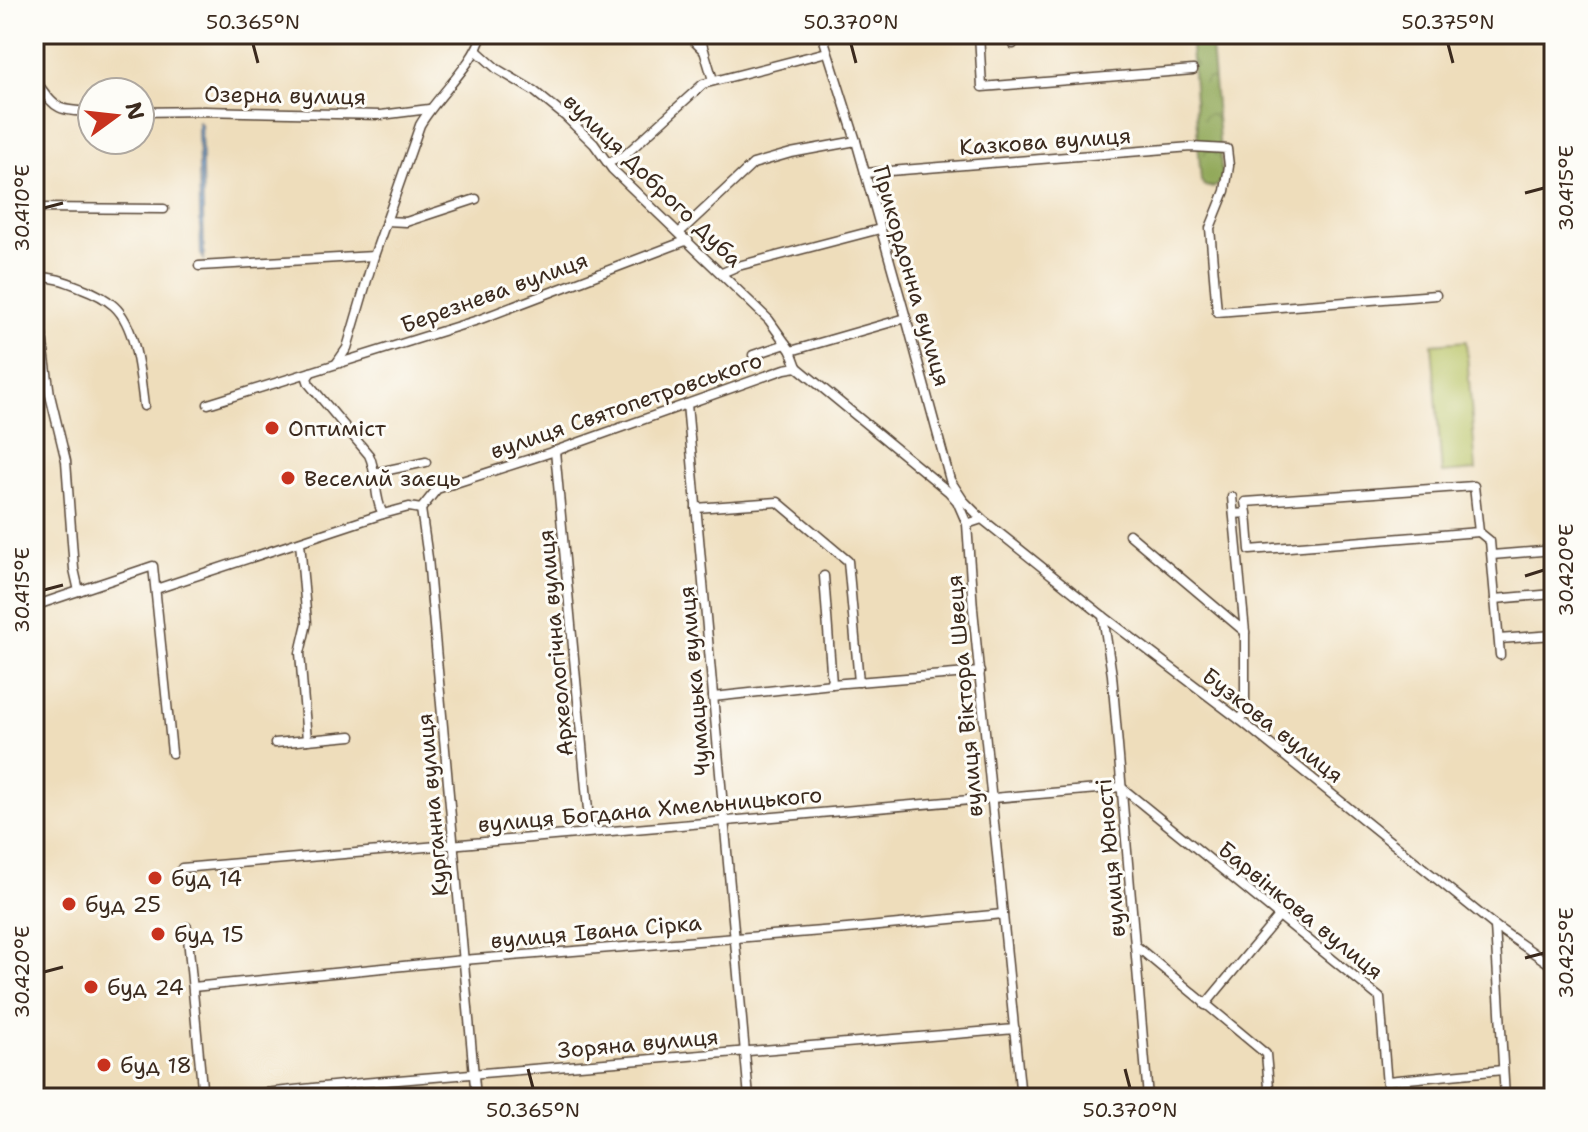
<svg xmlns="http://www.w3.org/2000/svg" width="1588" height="1132" viewBox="0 0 1588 1132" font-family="'Shantell Sans',sans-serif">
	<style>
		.green { fill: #b8c365; stroke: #7a7642; stroke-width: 2 }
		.forest { fill: url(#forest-crowns); stroke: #666a3c; stroke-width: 2 }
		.water { fill: #6ba4da; stroke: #53677c; stroke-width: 2 }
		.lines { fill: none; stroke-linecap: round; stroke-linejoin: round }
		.minor-casing { stroke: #564536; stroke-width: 11 }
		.minor { stroke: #fff; stroke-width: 8 }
		.ticks { fill: none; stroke: #3b2a1e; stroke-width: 3 }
		.poi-dot { fill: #c8321e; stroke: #fdfcf7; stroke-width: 3 }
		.labels { text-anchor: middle; stroke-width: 6; stroke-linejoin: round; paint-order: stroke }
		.street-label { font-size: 22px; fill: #3b2a1e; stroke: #fdfcf7 }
		.poi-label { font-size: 22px; fill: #3b2a1e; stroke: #fdfcf7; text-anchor: start }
		.neatline { fill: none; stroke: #3b2a1e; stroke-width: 3 }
		.ticks-label { font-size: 20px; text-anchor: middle; fill: #3b2a1e }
	</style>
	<defs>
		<pattern id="forest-crowns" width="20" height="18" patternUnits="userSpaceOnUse" patternTransform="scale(2)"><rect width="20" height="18" fill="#92a95a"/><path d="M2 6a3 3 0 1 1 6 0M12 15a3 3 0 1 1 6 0" fill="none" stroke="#788a4a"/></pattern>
	</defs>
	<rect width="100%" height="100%" fill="#fdfcf7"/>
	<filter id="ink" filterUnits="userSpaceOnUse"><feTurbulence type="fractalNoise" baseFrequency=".0125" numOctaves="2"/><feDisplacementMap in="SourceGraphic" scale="16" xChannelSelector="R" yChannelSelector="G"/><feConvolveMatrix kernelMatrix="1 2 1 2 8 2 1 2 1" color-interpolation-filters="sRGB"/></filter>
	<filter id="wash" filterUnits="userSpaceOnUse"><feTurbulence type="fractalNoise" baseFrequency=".006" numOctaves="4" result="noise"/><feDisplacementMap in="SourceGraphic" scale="32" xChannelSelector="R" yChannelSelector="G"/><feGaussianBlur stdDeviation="1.8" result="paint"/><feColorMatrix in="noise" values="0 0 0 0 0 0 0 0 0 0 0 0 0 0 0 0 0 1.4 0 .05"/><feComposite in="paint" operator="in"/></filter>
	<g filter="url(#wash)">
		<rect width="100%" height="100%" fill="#edb"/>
		<path class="green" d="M1466,341L1476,470L1442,473L1432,344Z"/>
		<path class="forest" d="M1190,34H1210L1222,176L1219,184L1213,188L1205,186L1201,181Z"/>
		<path class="water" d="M198,122L201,124L204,259L201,254Z"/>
	</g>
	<g filter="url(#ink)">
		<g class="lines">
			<defs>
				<g id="minor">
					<path d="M687,34L704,51"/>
					<path d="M699,34L713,80"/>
					<path d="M822,34L856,141L906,318L950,480L963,500L982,519"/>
					<path d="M979,34L982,87L1193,70"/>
					<path d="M1013,34V44"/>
					<path d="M477,51L497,69L534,91L566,117L594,144L612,169L769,320L791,351L797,367"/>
					<path d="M34,79C57,109 53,110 92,112"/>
					<path d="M140,112L204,111L381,115L429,109"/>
					<path d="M608,163L625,155L703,84L827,52"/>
					<path d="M865,173L1191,147L1227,149L1229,166L1225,191L1210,228L1217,312L1436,295"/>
					<path d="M37,208L164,209"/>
					<path d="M386,221L406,222L476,199"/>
					<path d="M680,232L753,164L791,153L856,141"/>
					<path d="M34,246L37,208L36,156L41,89"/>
					<path d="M199,266L374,256"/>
					<path d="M722,273L738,266L880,229"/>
					<path d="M34,276L50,395L66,461L74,569L79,591"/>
					<path d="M34,277C52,276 65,281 82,288C93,292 105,298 114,306C137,327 140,377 144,406"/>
					<path d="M791,351L906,318"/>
					<path d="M753,355L786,344"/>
					<path d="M336,364L347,348L374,256L420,125C436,97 476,62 482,34"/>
					<path d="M797,367L949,492L957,501L967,524L973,609L1021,1098"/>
					<path d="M311,372L307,378L309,384L369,455C378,474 373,496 383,514"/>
					<path d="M208,404L478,320L688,240"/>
					<path d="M687,404L749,1098"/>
					<path d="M555,451L590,832"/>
					<path d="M374,473L426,462"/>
					<path d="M1232,497L1245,632V712L1240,720"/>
					<path d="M696,508L778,502L848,561L859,682"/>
					<path d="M421,509L428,558L476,1098"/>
					<path d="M1234,514L1247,513L1250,550L1479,532L1474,486L1245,502L1247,513"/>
					<path d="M967,524L982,519L1103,616L1240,720L1495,926L1554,967"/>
					<path d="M1479,532L1490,541L1500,655"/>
					<path d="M1129,534L1245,632"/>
					<path d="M300,542L307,623L300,653L307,740"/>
					<path d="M1492,555L1554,550"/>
					<path d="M824,576L832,684"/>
					<path d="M156,589L383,514L409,507L421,509L437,489L555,451L785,369L797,367"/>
					<path d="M1495,599L1554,594"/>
					<path d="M34,606L153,566L172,753"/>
					<path d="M1103,616L1112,675L1148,1098"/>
					<path d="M1499,639L1554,635"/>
					<path d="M713,697L832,684L980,672"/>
					<path d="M275,743L351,736"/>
					<path d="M182,868L1121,787L1380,998L1388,1098"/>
					<path d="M1495,926L1505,1098"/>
					<path d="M187,927L203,1098"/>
					<path d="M1135,945L1266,1054L1270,1098"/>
					<path d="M193,987L463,960L847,929L1003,914"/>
					<path d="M1205,1005L1279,916"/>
					<path d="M1387,1081L1503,1070"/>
					<path d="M216,1098L362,1083L1015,1029"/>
				</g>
			</defs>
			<use href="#minor" class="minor-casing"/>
			<use href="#minor" class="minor"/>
		</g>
	</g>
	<path class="ticks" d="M253,44L258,63M851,44L856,63M1448,44L1453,63M1525,193L1544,188M44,208L63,203M1525,576L1544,570M44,590L63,585M1525,958L1544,953M44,972L63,967M528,1069L533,1088M1125,1069L1130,1088"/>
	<g class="poi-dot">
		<circle cx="272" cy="428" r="8"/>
		<circle cx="288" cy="478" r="8"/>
		<circle cx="155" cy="878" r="8"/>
		<circle cx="69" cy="904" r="8"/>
		<circle cx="158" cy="934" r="8"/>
		<circle cx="91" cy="987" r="8"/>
		<circle cx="104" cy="1065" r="8"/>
	</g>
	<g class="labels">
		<g class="street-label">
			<text transform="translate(285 95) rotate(1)" y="8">Озерна вулиця</text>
			<text transform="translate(1045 141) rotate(-4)" y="8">Казкова вулиця</text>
			<text transform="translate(653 180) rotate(44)" y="8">вулиця Доброго Дуба</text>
			<text transform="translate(912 276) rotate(74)" y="8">Прикордонна вулиця</text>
			<text transform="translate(494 292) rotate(-20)" y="8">Березнева вулиця</text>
			<text transform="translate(626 405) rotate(-19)" y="8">вулиця Святопетровського</text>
			<text transform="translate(555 643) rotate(-95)" y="8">Археологічна вулиця</text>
			<text transform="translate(694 681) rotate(-95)" y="8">Чумацька вулиця</text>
			<text transform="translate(964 696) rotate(-95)" y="8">вулиця Віктора Швеця</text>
			<text transform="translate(1273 725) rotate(38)" y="8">Бузкова вулиця</text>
			<text transform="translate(432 805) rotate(-95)" y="8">Курганна вулиця</text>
			<text transform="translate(650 809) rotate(-5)" y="8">вулиця Богдана Хмельницького</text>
			<text transform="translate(1110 858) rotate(-95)" y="8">вулиця Юності</text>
			<text transform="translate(1301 910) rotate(39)" y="8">Барвінкова вулиця</text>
			<text transform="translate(596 931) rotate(-5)" y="8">вулиця Івана Сірка</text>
			<text transform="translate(638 1043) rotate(-5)" y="8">Зоряна вулиця</text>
		</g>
		<g class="poi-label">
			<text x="288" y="436">Оптиміст</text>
			<text x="304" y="486">Веселий заєць</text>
			<text x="171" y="886">буд 14</text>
			<text x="85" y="912">буд 25</text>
			<text x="174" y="942">буд 15</text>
			<text x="107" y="995">буд 24</text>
			<text x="120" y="1073">буд 18</text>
		</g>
	</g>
	<rect width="1588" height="1132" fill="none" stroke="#fdfcf7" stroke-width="88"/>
	<g transform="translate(116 116) rotate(75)"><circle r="38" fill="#fdfcf7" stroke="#afa8a0" stroke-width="2"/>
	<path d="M0-6L14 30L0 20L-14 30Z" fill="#c8321e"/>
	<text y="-12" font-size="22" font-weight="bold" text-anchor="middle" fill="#3b2a1e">N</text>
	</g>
	<rect x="44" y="44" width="1500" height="1044" class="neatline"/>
	<g class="ticks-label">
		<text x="253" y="29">50.365°N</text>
		<text x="851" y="29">50.370°N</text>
		<text x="1448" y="29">50.375°N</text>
		<text transform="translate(1566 188) rotate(-90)" y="7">30.415°E</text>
		<text transform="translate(22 208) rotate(-90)" y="7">30.410°E</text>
		<text transform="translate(1566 570) rotate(-90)" y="7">30.420°E</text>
		<text transform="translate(22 590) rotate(-90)" y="7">30.415°E</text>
		<text transform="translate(1566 953) rotate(-90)" y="7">30.425°E</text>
		<text transform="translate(22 972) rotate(-90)" y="7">30.420°E</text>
		<text x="533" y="1117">50.365°N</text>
		<text x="1130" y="1117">50.370°N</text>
	</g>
</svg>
